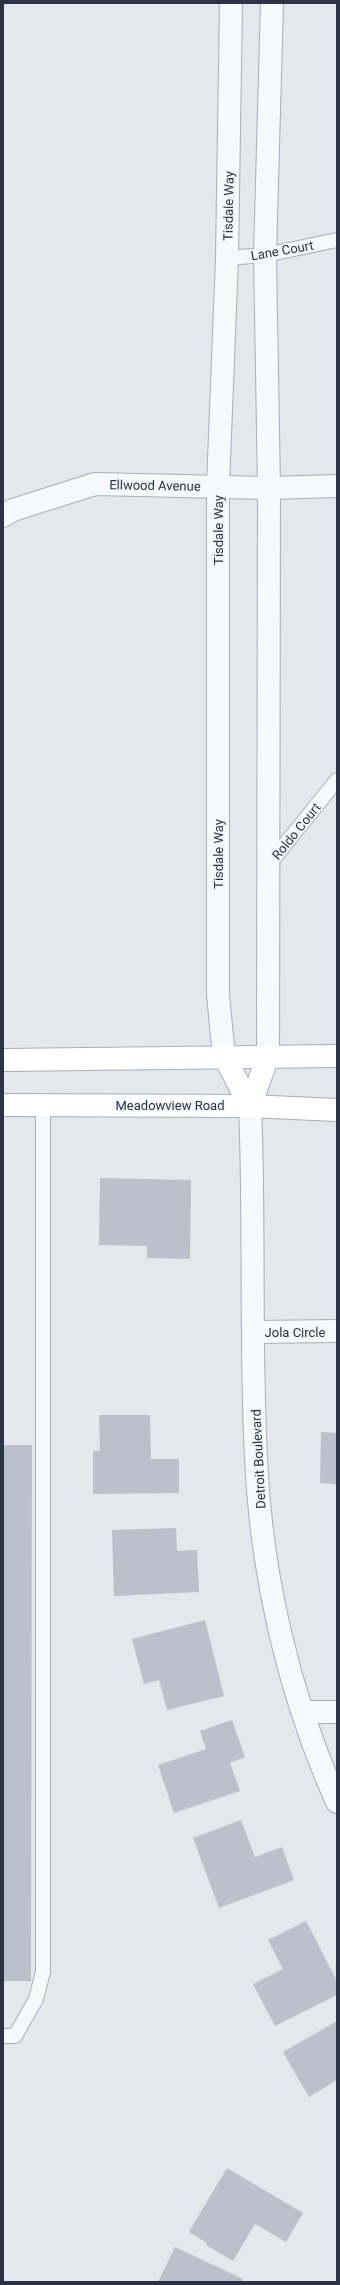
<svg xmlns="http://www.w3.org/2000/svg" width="340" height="2285" viewBox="0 0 340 2285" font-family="Roboto,sans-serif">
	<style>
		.building { fill: #bbc0ca }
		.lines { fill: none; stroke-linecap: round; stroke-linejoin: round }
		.lane-casing { stroke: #a9aeb7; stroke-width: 16 }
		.street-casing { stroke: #a9aeb7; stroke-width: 24 }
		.secondary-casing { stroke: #a9aeb7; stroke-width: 24 }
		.lane { stroke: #f7f8fa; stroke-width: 14 }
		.street { stroke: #f7f8fa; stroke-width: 22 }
		.secondary { stroke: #fff; stroke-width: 22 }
		.labels { text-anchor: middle; stroke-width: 3.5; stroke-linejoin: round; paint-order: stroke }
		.street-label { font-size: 13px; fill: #2b3445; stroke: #f4f6f9 }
	</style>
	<rect width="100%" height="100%" fill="#e4e7ec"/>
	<g class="building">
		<path d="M100,1178L191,1180L190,1259L147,1258V1246L99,1245Z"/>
		<path d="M99,1415H150L151,1459H179V1493L93,1494V1451H100Z"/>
		<path d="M321,1432L337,1433V1484L320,1483Z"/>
		<path d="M3,1445H32L31,1981H3Z"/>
		<path d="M176,1528L177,1551L197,1550L199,1592L114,1596L112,1530Z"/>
		<path d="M205,1620L224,1696L167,1710L159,1680L144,1684L132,1639Z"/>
		<path d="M232,1720L245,1757L230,1763L240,1791L174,1813L158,1765L206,1749L200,1731Z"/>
		<path d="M241,1820L255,1857L282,1847L294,1880L219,1908L193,1838Z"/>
		<path d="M306,1921L337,1981V1995L275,2026L253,1984L283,1969L268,1940Z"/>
		<path d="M337,2021V2080L309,2097L283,2052Z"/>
		<path d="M227,2168L303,2213L286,2242L255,2224L233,2261L206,2245L207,2243L189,2232Z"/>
		<path d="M175,2247L243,2279L241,2282H158Z"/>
	</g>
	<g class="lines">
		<defs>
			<g id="lane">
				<path d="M227,258L265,255L337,240"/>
				<path d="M270,863L337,780"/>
				<path d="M3,2036H15L36,1999L43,1972V1105"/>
			</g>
			<g id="street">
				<path d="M3,516L13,510L95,484L269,488L337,486"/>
				<path d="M224,1056L218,995V486L227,258L231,3"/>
				<path d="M268,1056L269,488L265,255L272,3"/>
				<path d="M250,1106C255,1223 250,1341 256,1458C261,1575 289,1695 337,1802"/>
				<path d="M254,1332L337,1331"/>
				<path d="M303,1712H337"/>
			</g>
			<g id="secondary">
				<path d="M224,1056L250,1106"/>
				<path d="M3,1060L337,1056"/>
				<path d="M3,1105L250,1106L337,1110"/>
				<path d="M250,1106L268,1056"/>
			</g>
		</defs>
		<use href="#lane" class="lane-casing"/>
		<use href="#street" class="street-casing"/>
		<use href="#secondary" class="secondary-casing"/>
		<use href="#lane" class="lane"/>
		<use href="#street" class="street"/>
		<use href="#secondary" class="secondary"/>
	</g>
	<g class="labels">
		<g class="street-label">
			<text transform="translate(228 206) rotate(-89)" y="5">Tisdale Way</text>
			<text transform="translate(282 250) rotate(-10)" y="5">Lane Court</text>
			<text transform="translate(155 485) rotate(1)" y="5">Ellwood Avenue</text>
			<text transform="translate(218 530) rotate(-90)" y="5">Tisdale Way</text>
			<text transform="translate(296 831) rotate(-51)" y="5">Roldo Court</text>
			<text transform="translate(218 854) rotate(-90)" y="5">Tisdale Way</text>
			<text x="170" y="1110">Meadowview Road</text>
			<text x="295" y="1337">Jola Circle</text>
			<text transform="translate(258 1459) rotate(-93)" y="5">Detroit Boulevard</text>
		</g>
	</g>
	<rect width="340" height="2285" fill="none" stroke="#2b3445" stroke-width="8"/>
</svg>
